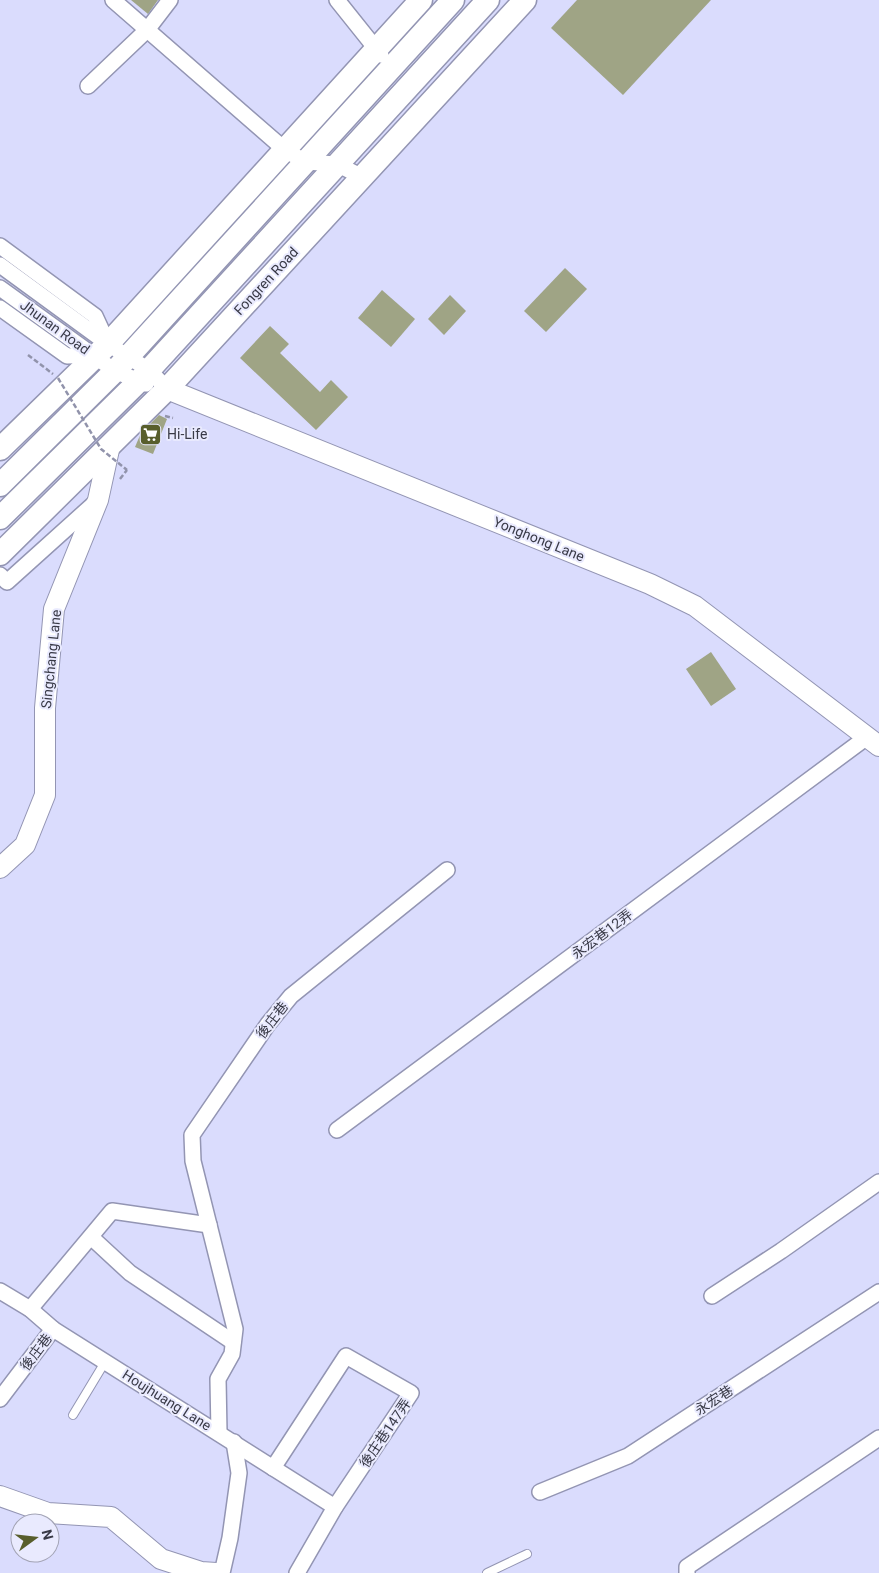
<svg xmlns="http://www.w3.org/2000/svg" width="879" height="1573" viewBox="0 0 879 1573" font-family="Roboto,'Noto Sans TC',sans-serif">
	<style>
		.building { fill: #9fa485 }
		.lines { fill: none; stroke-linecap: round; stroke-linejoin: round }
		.service-casing { stroke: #9395b3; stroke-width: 10 }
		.minor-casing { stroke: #9395b3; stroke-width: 18 }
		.tertiary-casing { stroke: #9395b3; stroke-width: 22 }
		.secondary-casing { stroke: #9395b3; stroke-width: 25 }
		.path { stroke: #9193ab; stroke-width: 2.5; stroke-dasharray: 5 2.5; stroke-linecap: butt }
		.service { stroke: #fff; stroke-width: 8 }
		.minor { stroke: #fff; stroke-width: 15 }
		.tertiary { stroke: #fff; stroke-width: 20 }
		.secondary { stroke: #fff; stroke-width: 22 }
		.path-bridge { stroke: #9193ab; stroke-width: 2.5; stroke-dasharray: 5 2.5; stroke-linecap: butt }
		.labels { text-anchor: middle; stroke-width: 4; stroke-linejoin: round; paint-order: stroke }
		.street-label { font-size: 14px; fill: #393a47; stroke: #e9eafe }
		.poi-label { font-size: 14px; fill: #393a47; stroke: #e9eafe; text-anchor: start }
	</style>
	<rect width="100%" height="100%" fill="#dadcfd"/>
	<g class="building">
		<path d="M131,0H158L148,14Z"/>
		<path d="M577,0H711L623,95L551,28Z"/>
		<path d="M565,268L587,289L546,332L524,311Z"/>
		<path d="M382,290L415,319L391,347L358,318Z"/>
		<path d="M450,295L466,311L444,335L428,319Z"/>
		<path d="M270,326L289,344L280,353L320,392L331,380L348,397L316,430L240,358Z"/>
		<path d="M159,415L167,419L153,454L135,447L141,433Z"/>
		<path d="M711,652L736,689L711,706L686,669Z"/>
	</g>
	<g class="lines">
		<defs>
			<g id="service">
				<path d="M73,1415L105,1362"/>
				<path d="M487,1573L527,1554"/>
			</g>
			<g id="minor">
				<path d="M113,0L284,149L305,162L337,164L362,177"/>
				<path d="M337,0L381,55"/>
				<path d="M88,86L147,30L170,0"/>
				<path d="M0,246L95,316L107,342"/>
				<path d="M0,265L108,344L149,370L167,389"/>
				<path d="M0,288L115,371L146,384"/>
				<path d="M0,308L67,356L94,355"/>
				<path d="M0,575L7,582L97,501"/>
				<path d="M337,1130L867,737"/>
				<path d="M91,1237L130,1273L233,1342"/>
				<path d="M0,1291L30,1309L53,1329L335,1507"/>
				<path d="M712,1296L781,1251L879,1182"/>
				<path d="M30,1309L112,1211L209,1225"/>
				<path d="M0,1399L53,1329"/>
				<path d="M219,1433L218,1379L232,1354L235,1329L193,1161L192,1135L268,1024L291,996L447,870"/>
				<path d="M273,1468L346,1356L411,1393L335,1507L297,1573"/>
				<path d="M540,1492L628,1456L879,1292"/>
				<path d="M222,1573L230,1538L239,1473L234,1442"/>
				<path d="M687,1573V1567L879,1438"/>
			</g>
			<g id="tertiary">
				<path d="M167,389L650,584L695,606L879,746"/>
				<path d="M0,868L25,845L45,795V708L54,609L98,500L110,445"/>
				<path d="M0,1496L48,1513L111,1517L161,1559L201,1572L216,1573"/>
			</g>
			<g id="secondary">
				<path d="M0,449L108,344L421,0"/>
				<path d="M0,485L115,371L453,0"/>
				<path d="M0,518L138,382L488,0"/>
				<path d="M0,554L167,389L525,0"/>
			</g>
		</defs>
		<use href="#service" class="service-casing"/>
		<use href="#minor" class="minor-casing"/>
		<use href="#tertiary" class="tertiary-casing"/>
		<use href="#secondary" class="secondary-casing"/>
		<g class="path">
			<path d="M28,355L53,374"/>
			<path d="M165,416L173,418"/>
			<path d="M120,479L127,470"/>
		</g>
		<use href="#service" class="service"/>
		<use href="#minor" class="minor"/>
		<use href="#tertiary" class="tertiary"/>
		<use href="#secondary" class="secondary"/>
		<path class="path-bridge" d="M58,378L101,449L127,470"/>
	</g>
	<defs>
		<symbol id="supermarket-square" viewBox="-11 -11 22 22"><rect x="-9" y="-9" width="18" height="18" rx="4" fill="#585e2c" stroke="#e9eafe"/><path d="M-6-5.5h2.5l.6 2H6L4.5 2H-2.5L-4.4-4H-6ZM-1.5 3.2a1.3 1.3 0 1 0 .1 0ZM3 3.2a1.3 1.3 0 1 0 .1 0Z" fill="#fff"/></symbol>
	</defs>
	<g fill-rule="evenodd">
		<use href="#supermarket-square" x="138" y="422" width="25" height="25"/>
	</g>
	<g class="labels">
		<g class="street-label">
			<text transform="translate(266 281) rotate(-47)" y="5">Fongren Road</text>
			<text transform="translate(55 327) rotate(36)" y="5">Jhunan Road</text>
			<text transform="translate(539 539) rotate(22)" y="5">Yonghong Lane</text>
			<text transform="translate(51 659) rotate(-84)" y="5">Singchang Lane</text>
			<text transform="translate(602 934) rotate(-37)" y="5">永宏巷12弄</text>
			<text transform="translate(272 1020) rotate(-52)" y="5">後庄巷</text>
			<text transform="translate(36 1352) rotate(-53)" y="5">後庄巷</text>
			<text transform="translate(167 1400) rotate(32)" y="5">Houjhuang Lane</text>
			<text transform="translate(714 1400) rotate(-33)" y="5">永宏巷</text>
			<text transform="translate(385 1433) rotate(-56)" y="5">後庄巷147弄</text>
		</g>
		<g class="poi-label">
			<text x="167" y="439">Hi-Life</text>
		</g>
	</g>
	<g transform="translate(35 1538) rotate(75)"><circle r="24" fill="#e9eafe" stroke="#a3a4b5"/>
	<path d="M0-4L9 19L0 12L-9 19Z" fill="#585e2c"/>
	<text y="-8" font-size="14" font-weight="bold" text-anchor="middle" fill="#393a47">N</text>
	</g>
</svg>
